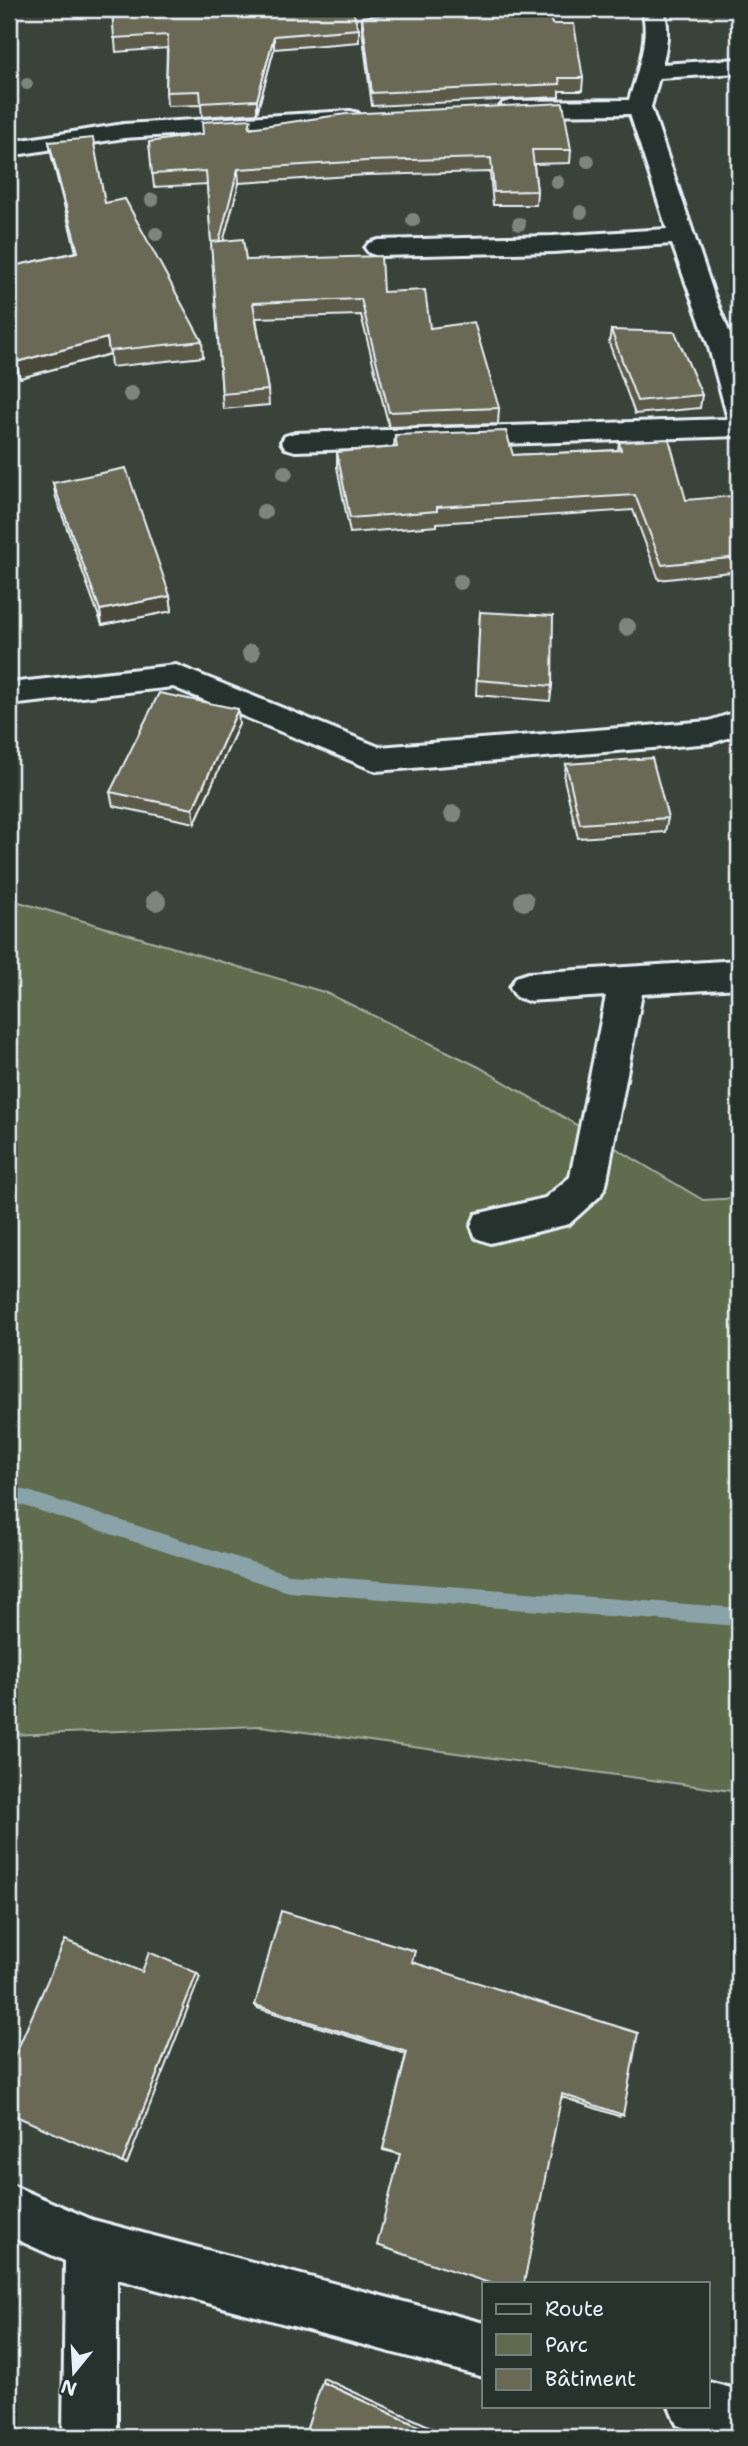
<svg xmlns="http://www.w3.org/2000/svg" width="748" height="2446" viewBox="0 0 748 2446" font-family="'Shantell Sans',sans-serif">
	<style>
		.green { fill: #5e6c4d; stroke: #a3aea2; stroke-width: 2 }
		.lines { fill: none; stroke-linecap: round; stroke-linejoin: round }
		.stream { fill: #8aa3a8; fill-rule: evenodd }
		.street-casing { stroke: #e8f1f8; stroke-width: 6 }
		.street { fill: #26332d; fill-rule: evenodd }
		.tree { fill: #7b867d }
		.wall { fill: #5b5a48; stroke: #e8f1f8; stroke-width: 2 }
		.shaded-wall { fill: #4a4a3b; stroke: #e8f1f8; stroke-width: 2 }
		.building { fill: #6a6954; stroke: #e8f1f8; stroke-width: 2 }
	</style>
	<rect width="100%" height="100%" fill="#3a4339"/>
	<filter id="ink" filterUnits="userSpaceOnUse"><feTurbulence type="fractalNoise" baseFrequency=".0143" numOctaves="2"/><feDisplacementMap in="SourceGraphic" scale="14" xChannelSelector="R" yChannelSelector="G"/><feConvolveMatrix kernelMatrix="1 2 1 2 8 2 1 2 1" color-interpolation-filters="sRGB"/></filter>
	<g filter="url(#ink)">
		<path class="green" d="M9,899L327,993L479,1067L703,1200L739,1198V1792L261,1726L9,1735Z"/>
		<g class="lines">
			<path class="stream" d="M9,1485L289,1574L739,1608V1626L289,1592L9,1501Z"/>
			<defs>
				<g id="street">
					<path d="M641,9H663C670,23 667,49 662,64L739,59V73L659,78L651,107L713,292L734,344L739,363V436L295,451L285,448L281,442L285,436L295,433L728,419L708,344L672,244L553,252L378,256L369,253L365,248L369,243L378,240L553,236L667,229L630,114L511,115L503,113L499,108L503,103L511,101L629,100C636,77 652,32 641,9Z"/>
					<path d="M350,111L358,113L362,118L358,123L124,138L9,156V142L124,124Z"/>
					<path d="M176,665L379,747L709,721L739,711V734L712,743L376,771L173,687L9,705V683Z"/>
					<path d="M739,960V988L642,994L606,1185L600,1196L569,1224L490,1243L476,1238L471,1226L476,1214L545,1198L570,1177L606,996L528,1001L516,997L510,987L516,977L528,973Z"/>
					<path d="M9,2184L93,2220L484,2323V2377L117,2279V2437H63L65,2261L9,2236Z"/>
					<path d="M708,2382L739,2390V2437H712L677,2425L669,2406H708Z"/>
				</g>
			</defs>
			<use href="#street" class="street-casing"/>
			<use href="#street" class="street"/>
		</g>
		<g class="tree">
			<circle cx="27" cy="84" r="6"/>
			<circle cx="588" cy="161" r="7"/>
			<circle cx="557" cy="182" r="7"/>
			<circle cx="152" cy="200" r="7"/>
			<circle cx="581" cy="212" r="7"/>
			<circle cx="413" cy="220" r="7"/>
			<circle cx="519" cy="224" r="7"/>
			<circle cx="156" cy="234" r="7"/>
			<circle cx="131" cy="394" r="8"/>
			<circle cx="285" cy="473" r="8"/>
			<circle cx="264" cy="512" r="8"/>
			<circle cx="460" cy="582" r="8"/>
			<circle cx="627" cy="627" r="9"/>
			<circle cx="251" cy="653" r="9"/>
			<circle cx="453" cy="814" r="9"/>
			<circle cx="156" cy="901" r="10"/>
			<circle cx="524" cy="901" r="10"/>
		</g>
		<g class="wall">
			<path d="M112,9L359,29V42L274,49L257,113L202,117L201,105L167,106L166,92L167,48L116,52Z"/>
			<path d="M439,9H548L552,24L583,78L582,91H559V97L372,106L362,30V17Z"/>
			<path d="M252,127L571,150L570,163L534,164L537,191L536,205H493L490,172L367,175L239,183L223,241L246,260L383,292L430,328L499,408L498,424L389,427L361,315L256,318L268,390L269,405L223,409L207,184L154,187L149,142Z"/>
			<path d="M49,142L105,203L202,341L203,357L111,367L110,354L20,378L9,359V267L76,252L52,158Z"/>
			<path d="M611,330L702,395L700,408L635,414L609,343Z"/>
			<path d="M395,435L513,455L618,450L619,442L686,500L739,513V571L659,580L633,510L437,523V526L350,533L337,467V452L394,447Z"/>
			<path d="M53,483L170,596L172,611L102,625L56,498Z"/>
			<path d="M480,612L552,686L550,701L476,695Z"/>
			<path d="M239,724L195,823L113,806L110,792Z"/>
			<path d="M566,764L668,818L665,832L578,838L564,779Z"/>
			<path d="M412,1962L623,2115L618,2116L562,2097L399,2154L383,2150L406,2054L257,2008L255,2005Z"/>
		</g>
		<g class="shaded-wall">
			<path d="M274,36V49L257,113V100Z"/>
			<path d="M238,169L239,183L219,257L218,243Z"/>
			<path d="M107,338L110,354L20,378L16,362Z"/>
			<path d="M170,596L172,611L102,625L100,610Z"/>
			<path d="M238,709L239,724L195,823L193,809Z"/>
			<path d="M197,1973L200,1977L127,2164L122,2163Z"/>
			<path d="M323,2378L453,2437H442L322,2382Z"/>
		</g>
		<g class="building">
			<path d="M112,9H352L359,29L274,36L257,100L201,103L200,91L166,92L168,35L114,38Z"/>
			<path d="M445,9H548L552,24H574L583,78H559L560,84L372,93L362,17Z"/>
			<path d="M563,103L571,150H532L537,191L494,192L491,158L367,161L238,169L219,242H211L206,171L152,174L149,142L203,134L202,122L251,119L249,128L346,114Z"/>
			<path d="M93,138L105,203L125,199L202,341L109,351L107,338L16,362L9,349V267L78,252L49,142Z"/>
			<path d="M243,239L246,260L381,256L383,292L425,290L430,328L474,322L499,408L389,412L361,299L253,303L268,390L222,394L211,242Z"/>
			<path d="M611,330L675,332L702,395L637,401Z"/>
			<path d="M506,431L513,455L621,450L619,442L669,439L686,500L732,496L739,513V557L662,565L635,495L437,507V511L350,518L337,452L397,447L395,435Z"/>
			<path d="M126,468L170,596L100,610L53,483Z"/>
			<path d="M480,612L553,616L552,686L477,680Z"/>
			<path d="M159,693L238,709L193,809L110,792Z"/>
			<path d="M652,758L668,818L580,824L566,764Z"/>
			<path d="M281,1911L415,1951L412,1962L638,2033L623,2115L562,2094L524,2283H489L377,2245L400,2154L383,2149L407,2052L255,2005Z"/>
			<path d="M65,1940L142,1972L149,1952L197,1973L122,2163L9,2113V2069Z"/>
			<path d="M322,2382L442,2437H304Z"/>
		</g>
	</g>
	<rect width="748" height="2446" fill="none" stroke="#26332d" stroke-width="35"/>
	<rect x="18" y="18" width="713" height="2411" fill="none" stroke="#e8f1f8" stroke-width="2.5" filter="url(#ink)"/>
	<rect x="482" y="2282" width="228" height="126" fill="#26332d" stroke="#747f7e" stroke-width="2"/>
	<rect x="496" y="2304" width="35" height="10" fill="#26332d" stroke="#747f7e" stroke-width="2"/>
	<text x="545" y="2316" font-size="21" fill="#e8f1f8">Route</text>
	<rect x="496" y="2334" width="35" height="21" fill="#5e6c4d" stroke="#747f7e" stroke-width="2"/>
	<text x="545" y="2352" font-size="21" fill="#e8f1f8">Parc</text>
	<rect x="496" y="2369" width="35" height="21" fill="#6a6954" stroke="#747f7e" stroke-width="2"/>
	<text x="545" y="2386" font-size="21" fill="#e8f1f8">Bâtiment</text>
	<g transform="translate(74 2372) rotate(198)" stroke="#26332d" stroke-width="5" paint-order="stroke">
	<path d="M0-5L12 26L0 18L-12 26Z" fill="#e8f1f8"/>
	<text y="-10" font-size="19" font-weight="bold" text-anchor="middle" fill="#e8f1f8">N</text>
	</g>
</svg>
